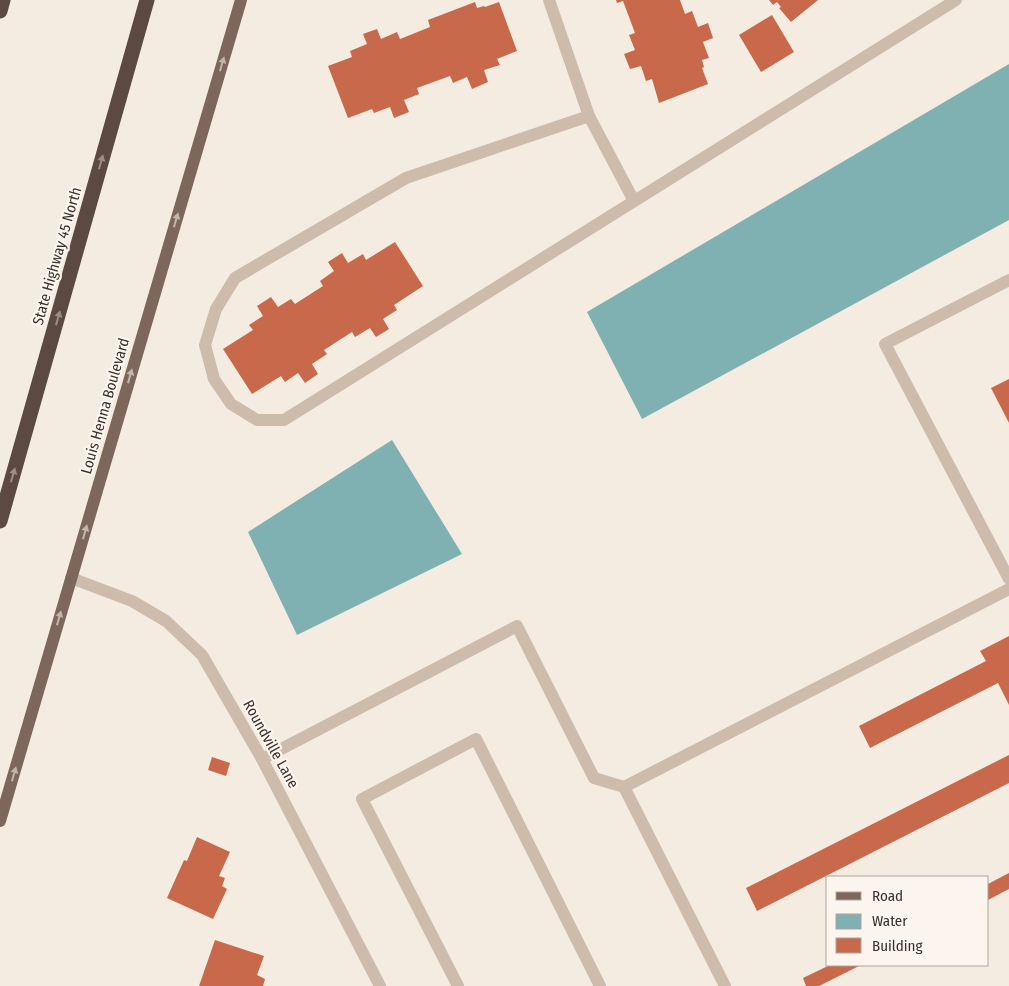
<svg xmlns="http://www.w3.org/2000/svg" width="1009" height="986" viewBox="0 0 1009 986" font-family="'Fira Sans Condensed',sans-serif">
	<style>
		.water { fill: #7fb0b2 }
		.building { fill: #c8694b }
		.lines { fill: none; stroke-linecap: round; stroke-linejoin: round }
		.minor { stroke: #cdbbac; stroke-width: 12 }
		.major { stroke: #7d675c; stroke-width: 12 }
		.highway { stroke: #5c4a42; stroke-width: 15 }
		.oneway { fill: #c2b5ac }
		.oneway2 { fill: #9c8e87 }
		.labels { text-anchor: middle; stroke-width: 4.5; stroke-linejoin: round; paint-order: stroke }
		.street-label { font-size: 15px; fill: #3b302b; stroke: #fbf5ee }
	</style>
	<rect width="100%" height="100%" fill="#f4ebe1"/>
	<g class="water">
		<path d="M1009,64V220L642,419L587,312Z"/>
		<path d="M392,440L462,554L297,635L248,532Z"/>
	</g>
	<g class="building">
		<path d="M616,0H680L685,14L692,11L698,27L708,23L713,38L703,42L709,58L702,60L704,67L702,68L708,84L659,103L652,79L646,81L641,66L630,69L624,54L635,50L629,35L635,33L623,1L617,3Z"/>
		<path d="M769,0H818L791,22L779,8L781,7L777,2L773,5Z"/>
		<path d="M475,2L477,8L484,6L485,7L499,2L517,51L497,59L500,65L484,70L488,82L472,89L467,77L453,83L450,76L417,88L419,94L404,100L409,112L394,118L390,107L374,113L372,109L348,118L328,66L352,57L350,51L367,44L363,34L377,29L381,39L397,32L400,39L430,27L428,20Z"/>
		<path d="M772,15L794,52L761,72L739,35Z"/>
		<path d="M395,242L423,286L394,305L397,310L383,319L389,329L376,337L370,328L355,337L352,332L324,350L327,354L312,364L318,374L305,383L298,373L285,382L281,376L252,394L223,349L253,330L249,325L263,316L257,306L271,297L278,307L291,299L295,304L323,286L320,281L334,271L328,262L342,253L348,263L363,254L366,260Z"/>
		<path d="M1009,379V423L991,388Z"/>
		<path d="M1009,636V705L998,683L870,748L859,726L986,661L980,651Z"/>
		<path d="M1009,755V783L757,911L746,888Z"/>
		<path d="M212,757L230,763L226,776L208,770Z"/>
		<path d="M197,837L230,852L219,876L225,878L222,886L227,889L213,919L167,898L184,860L187,861Z"/>
		<path d="M1009,873V889L988,900V884Z"/>
		<path d="M215,940L264,956L257,975L265,979L263,986H199Z"/>
		<path d="M830,965H861L819,986H806L803,978Z"/>
	</g>
	<g class="lines">
		<g class="minor">
			<path d="M549,0L589,116L406,178L235,278L216,309L205,345L214,379L231,404L257,420H284L956,0"/>
			<path d="M589,116L634,201"/>
			<path d="M1009,280L885,344L1009,579"/>
			<path d="M71,578L132,601L166,621L202,655L262,759L380,986"/>
			<path d="M262,759L517,626L594,778L624,787L725,986"/>
			<path d="M624,787L1009,589"/>
			<path d="M458,986L362,799L476,739L600,986"/>
		</g>
		<path class="major" d="M0,821L241,0"/>
		<g class="highway">
			<path d="M0,11L3,0"/>
			<path d="M0,521L147,0"/>
		</g>
	</g>
	<defs><path id="oneway-solid" d="M-6-.8H1V-3.2L6.5 0L1 3.2V.8H-6Z" transform="scale(1.25)"/></defs>
	<g class="oneway">
		<use href="#oneway-solid" transform="translate(222 64) rotate(-74)"/>
		<use href="#oneway-solid" transform="translate(176 220) rotate(-74)"/>
		<use href="#oneway-solid" transform="translate(130 376) rotate(-74)"/>
		<use href="#oneway-solid" transform="translate(85 532) rotate(-74)"/>
		<use href="#oneway-solid" transform="translate(59 618) rotate(-74)"/>
		<use href="#oneway-solid" transform="translate(14 774) rotate(-74)"/>
	</g>
	<g class="oneway2">
		<use href="#oneway-solid" transform="translate(101 162) rotate(-74)"/>
		<use href="#oneway-solid" transform="translate(58 318) rotate(-74)"/>
		<use href="#oneway-solid" transform="translate(13 475) rotate(-74)"/>
	</g>
	<g class="labels">
		<g class="street-label">
			<text transform="translate(57 256) rotate(-74)" y="5">State Highway 45 North</text>
			<text transform="translate(105 406) rotate(-74)" y="5">Louis Henna Boulevard</text>
			<text transform="translate(271 744) rotate(61)" y="5">Roundville Lane</text>
		</g>
	</g>
	<rect x="826" y="876" width="162" height="90" fill="#fbf5ee" stroke="#aea6a0"/>
	<rect x="836" y="892" width="25" height="8" fill="#7d675c" stroke="#aea6a0"/>
	<text x="872" y="901" font-size="15" fill="#3b302b">Road</text>
	<rect x="836" y="914" width="25" height="15" fill="#7fb0b2" stroke="#aea6a0"/>
	<text x="872" y="926" font-size="15" fill="#3b302b">Water</text>
	<rect x="836" y="938" width="25" height="15" fill="#c8694b" stroke="#aea6a0"/>
	<text x="872" y="951" font-size="15" fill="#3b302b">Building</text>
</svg>
